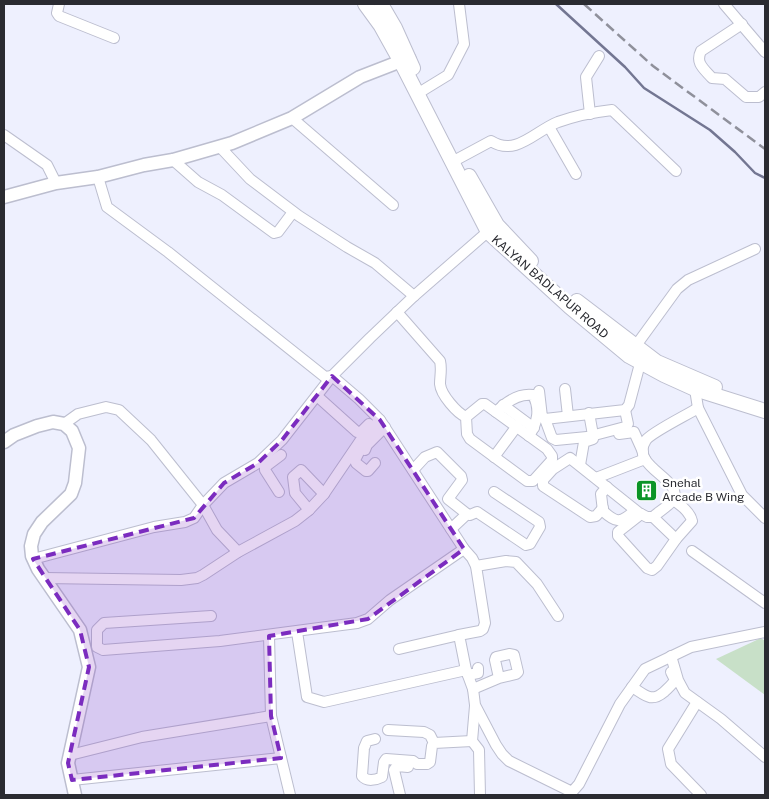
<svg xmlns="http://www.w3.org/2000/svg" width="769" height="799" viewBox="0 0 769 799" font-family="'Public Sans',sans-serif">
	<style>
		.green { fill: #c8e0c8 }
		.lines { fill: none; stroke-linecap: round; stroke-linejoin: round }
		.stream { stroke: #737692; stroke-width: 2.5 }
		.minor-casing { stroke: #bcbecf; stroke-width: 12 }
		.tertiary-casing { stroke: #bcbecf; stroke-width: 15 }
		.secondary-casing { stroke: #bcbecf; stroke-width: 16 }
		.minor { stroke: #fff; stroke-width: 10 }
		.tertiary { stroke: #fff; stroke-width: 12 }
		.secondary { stroke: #fff; stroke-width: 14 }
		.rail { stroke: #8f909b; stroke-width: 2.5; stroke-dasharray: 10 5; stroke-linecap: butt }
		.marked { fill: #7b2cbf; fill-opacity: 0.2; stroke: #7b2cbf; stroke-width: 4; stroke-dasharray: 10 6; stroke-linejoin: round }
		.labels { text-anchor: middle; stroke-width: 5; stroke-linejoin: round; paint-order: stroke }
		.street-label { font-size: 12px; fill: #2a2b31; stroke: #fff }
		.poi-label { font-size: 12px; fill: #2a2b31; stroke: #fff; text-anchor: start }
	</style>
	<rect width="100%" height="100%" fill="#eef0fe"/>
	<path class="green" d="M761,638L765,641V695L716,659Z"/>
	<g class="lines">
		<path class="stream" d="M556,4L625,67L644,88L710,130L735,152L755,173L765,178"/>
		<defs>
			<g id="minor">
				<path d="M59,4L57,13L59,16L114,38"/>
				<path d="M724,4L765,52"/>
				<path d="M742,24L701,51C695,63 704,69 712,78L725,79L746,97H759L765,92"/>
				<path d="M417,94L448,75L464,44L459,4"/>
				<path d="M590,114L586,77L599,56"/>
				<path d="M292,118L393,205"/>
				<path d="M549,127L576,174"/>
				<path d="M4,135L47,165L56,183"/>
				<path d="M220,147L250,179L299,216L347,247L375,263L414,296"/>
				<path d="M173,160L198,182L222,195L274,233L278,232L293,212"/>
				<path d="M452,162L491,141C516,157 535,131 558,122C575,116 594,112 612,110L676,171"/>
				<path d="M98,177L107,207L168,252L325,377L332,376L359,399L380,420L464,549L472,558L476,566L485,623L483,629L480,631L459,635L466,670L473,689L475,705L496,745L502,754L509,761L572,792L579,784L620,704L645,669L691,647L765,632"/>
				<path d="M397,312L440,361C442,369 440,376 440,384C441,395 457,413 466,417L482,404H485L547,449L552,456V460L533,481H527L470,439L467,434L466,417"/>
				<path d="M632,351L677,289L688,280L755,249"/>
				<path d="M694,383L698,408L742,495L765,518"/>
				<path d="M565,389L568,416"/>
				<path d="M539,391L542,417L545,419L625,410L629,405L642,356"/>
				<path d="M317,396L357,432H361L369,424"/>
				<path d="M503,405L534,428"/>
				<path d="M496,412C506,402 519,393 533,395C541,410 537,423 529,436"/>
				<path d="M589,413L593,435"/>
				<path d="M545,419L552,438L556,440L587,437L625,427L628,424L625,410"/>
				<path d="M619,434L634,432L643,452"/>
				<path d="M360,450L355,460L356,463L366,471H368L375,463"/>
				<path d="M365,450L367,445L385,427"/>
				<path d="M494,457L517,426"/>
				<path d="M580,465L584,442L593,439"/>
				<path d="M413,470L425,457L437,452L461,476L462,480L448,499L467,514L470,515L477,512L526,545L530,544L540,527L539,522L494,492"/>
				<path d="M596,478L645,459"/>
				<path d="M607,487L601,494L603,511C615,522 620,524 633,512"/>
				<path d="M279,492L265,470V467L281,455"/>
				<path d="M673,500C681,505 690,512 692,521L676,539"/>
				<path d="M603,508L596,516L590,517L543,486V480L553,469L570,458L639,513L647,517H653C658,512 669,506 673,500C685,479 628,467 646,440C652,432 687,415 698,408"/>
				<path d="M309,510L295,493L293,477L301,470L324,494"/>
				<path d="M641,514L618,532V536L647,568L652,570L657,566L676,539L653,517"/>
				<path d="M451,529L467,514"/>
				<path d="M692,551L765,603"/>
				<path d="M238,552L217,530L203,505L224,483L258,463L282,440L332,376L370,338L414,296L492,228"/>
				<path d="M33,559L154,527L185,522L194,518L203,505L151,440L119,410L106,407L78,414L64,424"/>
				<path d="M476,566L506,561L516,562L537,584L558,616"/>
				<path d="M44,578L181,580L197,578L203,575L238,552L295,521L309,510L324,494L360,441L380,420"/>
				<path d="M211,616L104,623L97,630V647L103,650L220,641L357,623L368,619L390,600L464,549"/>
				<path d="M297,632L307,697L324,702L466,670"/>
				<path d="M269,636L271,716L290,795"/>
				<path d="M399,649L459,635"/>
				<path d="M671,656L678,680L685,693L721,719L765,757"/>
				<path d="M468,675L478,673V668"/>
				<path d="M632,687C645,695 651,703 664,692C668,688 672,685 675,680L671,672"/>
				<path d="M473,689L499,678L495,660L496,657L509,654L514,655L518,672L516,674L499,678"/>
				<path d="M697,702L668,749L671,764L701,795"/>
				<path d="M475,706L472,741L479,750L480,795"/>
				<path d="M388,730L424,732L430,735L434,743"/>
				<path d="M375,739L367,741L364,748L362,776C367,782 376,780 382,777L384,762L386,759L413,761L417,764H427L430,762L432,746L434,743L472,741"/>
				<path d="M70,755L142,737L271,716"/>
				<path d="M72,780L281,758"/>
				<path d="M400,795L394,770L397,766L408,767"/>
			</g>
			<g id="tertiary">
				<path d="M4,197L56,183L98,177L144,165L173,160L232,143L292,118L360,77L409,58"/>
				<path d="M4,442L14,435L37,426L53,422L64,424L72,431L79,448L75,483L71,494L42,522L34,534L31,546L32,556L38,569L80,630L89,667L68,763L75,795"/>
			</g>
			<g id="secondary">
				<path d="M365,4L381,26L401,62L488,232L570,307L629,356L664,375L695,389L765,411"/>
				<path d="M381,4L395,28L413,68"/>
				<path d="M469,176L497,225L531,261"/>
				<path d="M577,301L657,362L715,387"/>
			</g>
		</defs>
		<use href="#minor" class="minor-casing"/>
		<use href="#tertiary" class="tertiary-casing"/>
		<use href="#secondary" class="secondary-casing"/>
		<use href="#minor" class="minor"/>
		<use href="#tertiary" class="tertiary"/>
		<use href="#secondary" class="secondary"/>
		<path class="rail" d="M584,4L653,66L765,149"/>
	</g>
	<path class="marked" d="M332,376L380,420L464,549L368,619L269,636L271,716L281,758L72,780L68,763L89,667L80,630L33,559L194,518L224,483L258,463L282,440Z"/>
	<defs>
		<symbol id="building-square" viewBox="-11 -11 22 22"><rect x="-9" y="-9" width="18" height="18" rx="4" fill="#0b9427" stroke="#fff"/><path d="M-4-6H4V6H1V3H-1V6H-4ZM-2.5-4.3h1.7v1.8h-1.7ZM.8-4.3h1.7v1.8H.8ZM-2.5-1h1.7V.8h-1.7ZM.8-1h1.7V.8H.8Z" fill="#fff"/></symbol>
	</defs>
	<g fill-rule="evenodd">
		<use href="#building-square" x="634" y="478" width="25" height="25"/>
	</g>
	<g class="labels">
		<g class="street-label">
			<text transform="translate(550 287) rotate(41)" y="4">KALYAN BADLAPUR ROAD</text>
		</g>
		<g class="poi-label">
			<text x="662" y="487">Snehal<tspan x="662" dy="14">Arcade B Wing</tspan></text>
		</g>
	</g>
	<rect width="769" height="799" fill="none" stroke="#2a2b31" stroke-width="10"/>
</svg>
